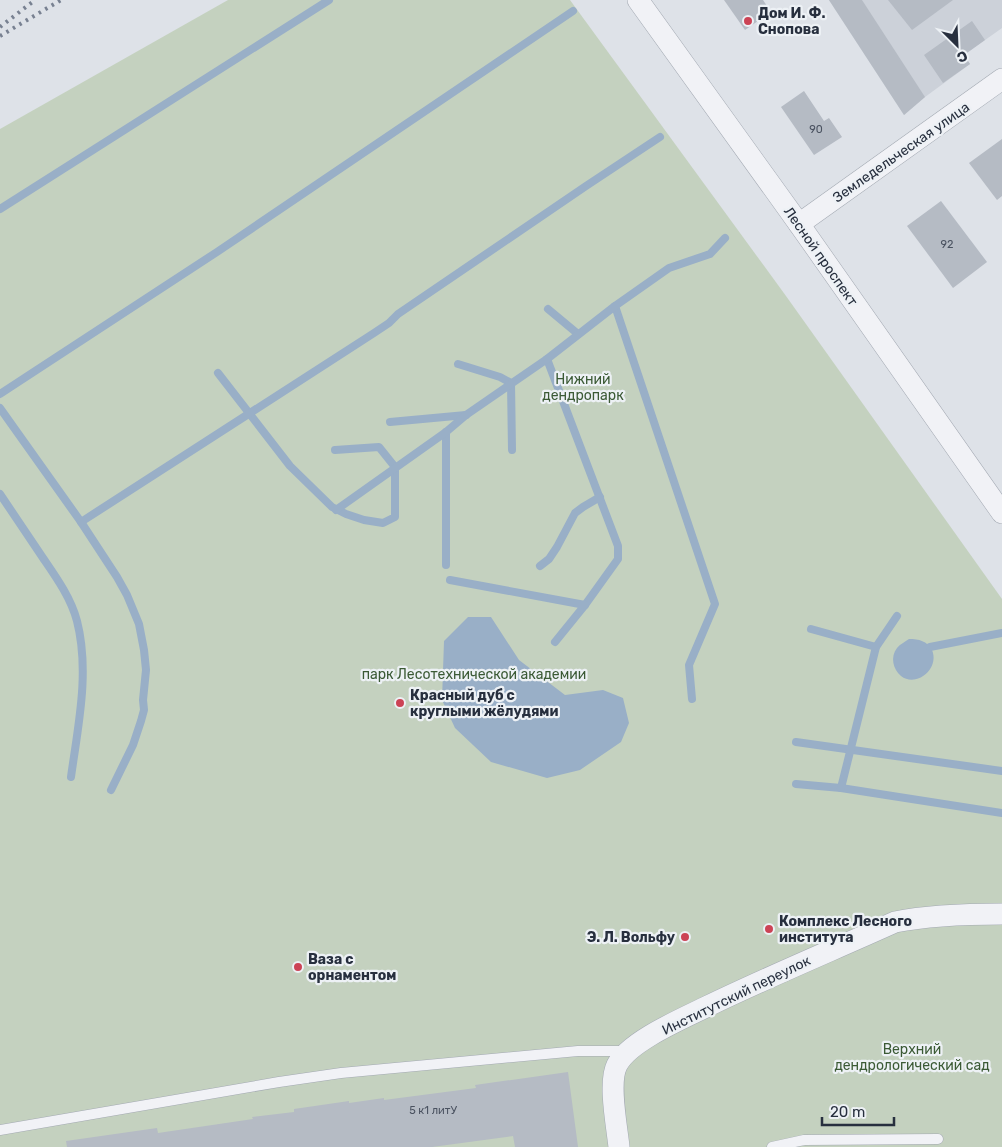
<svg xmlns="http://www.w3.org/2000/svg" width="1002" height="1147" viewBox="0 0 1002 1147" font-family="Rubik,sans-serif">
	<style>
		.built { fill: #ccd1d9 }
		.green { fill: #c4d1bf }
		.water { fill: #99afc7 }
		.lines { fill: none; stroke-linecap: round; stroke-linejoin: round }
		.stream { stroke: #99afc7; stroke-width: 8 }
		.building { fill: #b5bbc4 }
		.lane-casing { stroke: #a3a9b2; stroke-width: 11 }
		.street-casing { stroke: #a3a9b2; stroke-width: 22 }
		.lane { stroke: #f1f2f6; stroke-width: 10 }
		.street { stroke: #f1f2f6; stroke-width: 21 }
		.rail { stroke: #788191; stroke-width: 4; stroke-dasharray: 2.5 5; stroke-linecap: butt }
		.poi-dot { fill: #cc4355; stroke: #edf1f5; stroke-width: 2 }
		.labels { text-anchor: middle; stroke-width: 4.5; stroke-linejoin: round; paint-order: stroke }
		.number-label { font-size: 11px; fill: #4a5260 }
		.poi-label { font-size: 14px; font-weight: bold; fill: #272f3e; stroke: #edf1f5; text-anchor: start }
		.street-label { font-size: 14px; fill: #272f3e; stroke: #edf1f5 }
		.park-label { font-size: 14px; fill: #3b5a35; stroke: #edf1f5 }
	</style>
	<rect width="100%" height="100%" fill="#dee2e8"/>
	<path class="built" d="M829,0H1002V28L964,55L970,64L925,97L904,115Z"/>
	<path class="green" d="M228,0H570L786,296L1002,599V1147H0V129Z"/>
	<g class="water">
		<path d="M468,617H491L519,660L565,695L603,690L623,698L629,723L621,742L580,770L547,778L491,762L455,728L442,700L444,641Z"/>
		<path d="M909,639C919,639 927,641 932,650C940,669 916,688 901,676C893,669 890,657 897,648C900,644 905,642 909,639Z"/>
	</g>
	<g class="lines">
		<g class="stream">
			<path d="M0,209L329,0"/>
			<path d="M615,306L715,604L689,665L692,699"/>
			<path d="M548,309L578,334"/>
			<path d="M547,359L618,546V559L585,605L555,642"/>
			<path d="M458,364L500,377L511,383L512,450"/>
			<path d="M218,373L290,466L332,507L346,514L364,520L383,523L395,517V467L379,447L335,450"/>
			<path d="M0,394L217,252L573,11"/>
			<path d="M0,408L81,522L117,577L127,595L139,624L144,650L146,670L143,700L144,710L141,721L133,745L111,790"/>
			<path d="M390,422L466,415"/>
			<path d="M446,432V565"/>
			<path d="M0,494C14,515 28,536 43,558C56,577 71,598 77,621C90,672 78,726 71,777"/>
			<path d="M336,510L446,432L466,415L547,359L615,306L669,268L710,254L725,238"/>
			<path d="M81,522L374,333L389,323L398,314L586,186L660,137"/>
			<path d="M540,566L549,559L557,547L575,513L583,507L600,497"/>
			<path d="M450,580L585,605"/>
			<path d="M811,629L876,647"/>
			<path d="M930,647L1002,633"/>
			<path d="M796,742L1002,771"/>
			<path d="M796,784L841,788L1002,813"/>
			<path d="M841,788L876,647L897,616"/>
		</g>
	</g>
	<g class="building">
		<path d="M724,0H763L771,12L745,30Z"/>
		<path d="M829,0H862L925,97L904,115Z"/>
		<path d="M888,0H953L912,30Z"/>
		<path d="M972,21L985,40L964,55L970,64L943,83L924,55Z"/>
		<path d="M804,91L824,121L829,118L842,137L814,155L781,107Z"/>
		<path d="M1002,139V196L997,200L969,163Z"/>
		<path d="M941,201L987,262L953,288L907,226Z"/>
		<path d="M568,1072L578,1147H515L513,1136L432,1147H67L66,1141L157,1128L158,1133L253,1119L252,1117L294,1112V1109L349,1101V1103L384,1098V1100L476,1088L475,1085Z"/>
	</g>
	<g class="lines">
		<defs>
			<g id="lane">
				<path d="M0,1130L279,1082L341,1073L578,1051H626"/>
				<path d="M772,1147L804,1140L938,1139"/>
			</g>
			<g id="street">
				<path d="M638,0L799,224L1002,513"/>
				<path d="M799,224L1002,79"/>
				<path d="M619,1147C617,1127 608,1082 617,1065C629,1041 684,1018 708,1006C770,976 833,950 895,922C930,915 966,914 1002,914"/>
			</g>
		</defs>
		<use href="#lane" class="lane-casing"/>
		<use href="#street" class="street-casing"/>
		<use href="#lane" class="lane"/>
		<use href="#street" class="street"/>
		<g class="rail">
			<path d="M0,27L35,0"/>
			<path d="M0,36L61,0"/>
		</g>
	</g>
	<g class="poi-dot">
		<circle cx="748" cy="21" r="5"/>
		<circle cx="400" cy="703" r="5"/>
		<circle cx="769" cy="929" r="5"/>
		<circle cx="685" cy="937" r="5"/>
		<circle cx="298" cy="967" r="5"/>
	</g>
	<g class="labels">
		<g class="number-label">
			<text x="816" y="133">90</text>
			<text x="947" y="248">92</text>
			<text x="433" y="1114">5 к1 литУ</text>
		</g>
		<g class="poi-label">
			<text x="758" y="18">Дом И. Ф.<tspan x="758" dy="16">Снопова</tspan></text>
			<text x="410" y="700">Красный дуб с<tspan x="410" dy="16">круглыми жёлудями</tspan></text>
			<text x="779" y="926">Комплекс Лесного<tspan x="779" dy="16">института</tspan></text>
			<text x="675" y="942" text-anchor="end">Э. Л. Вольфу</text>
			<text x="308" y="964">Ваза с<tspan x="308" dy="16">орнаментом</tspan></text>
		</g>
		<g class="street-label">
			<text transform="translate(901 152) rotate(-35)" y="5">Земледельческая улица</text>
			<text transform="translate(821 256) rotate(55)" y="5">Лесной проспект</text>
			<text transform="translate(736 995) rotate(-26)" y="5">Институтский переулок</text>
		</g>
		<g class="park-label">
			<text x="583" y="384">Нижний<tspan x="583" dy="16">дендропарк</tspan></text>
			<text x="474" y="679">парк Лесотехнической академии</text>
			<text x="912" y="1054">Верхний<tspan x="912" dy="16">дендрологический сад</tspan></text>
		</g>
	</g>
	<g transform="translate(957 45) rotate(156)" stroke="#edf1f5" stroke-width="4" paint-order="stroke">
	<path d="M0-4L9 19L0 12L-9 19Z" fill="#272f3e"/>
	<text y="-8" font-size="14" font-weight="bold" text-anchor="middle" fill="#272f3e">С</text>
	</g>
	<path d="M822 1117v8h72v-8" fill="none" stroke="#272f3e" stroke-width="2.5"/>
	<text x="830" y="1117" font-size="15" fill="#272f3e" stroke="#edf1f5" stroke-width="4" paint-order="stroke">20 m</text>
</svg>
